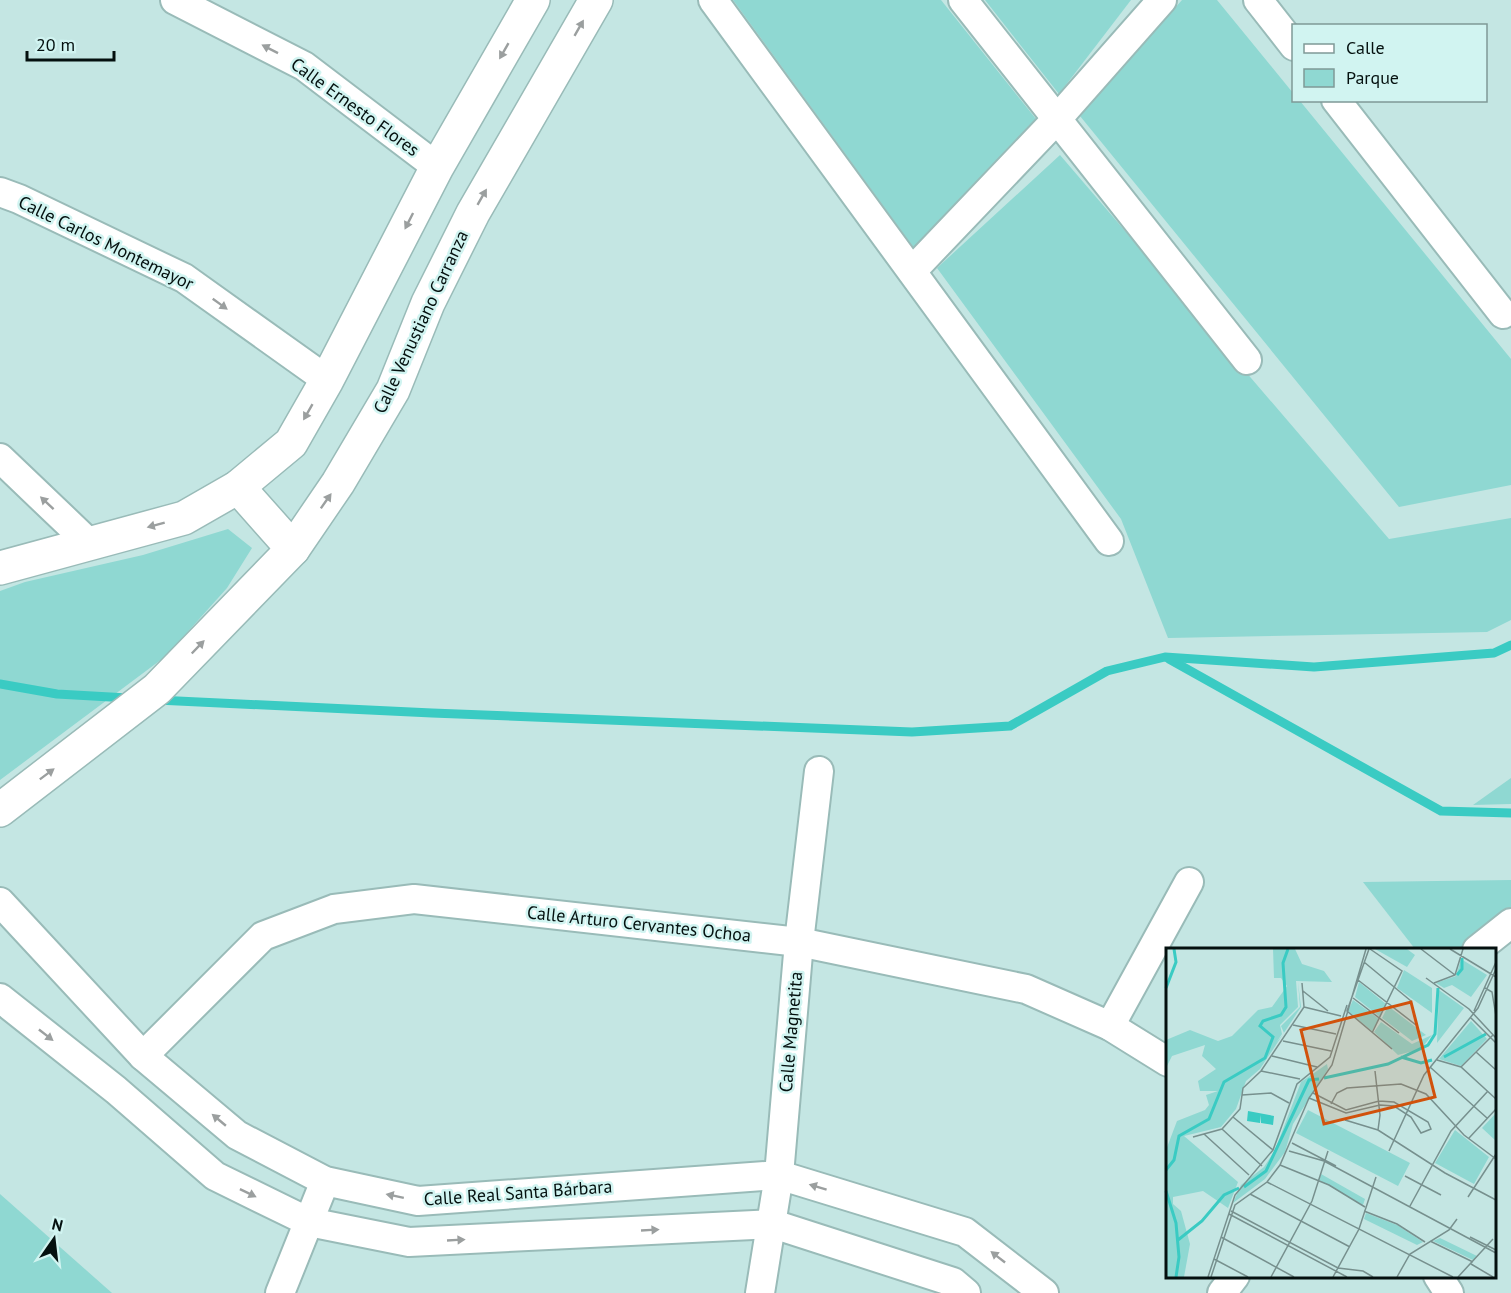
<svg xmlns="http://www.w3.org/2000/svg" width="1511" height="1293" viewBox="0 0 1511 1293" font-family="'PT Sans',sans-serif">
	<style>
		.green { fill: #8fd8d2 }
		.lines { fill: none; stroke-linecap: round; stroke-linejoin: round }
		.stream { stroke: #3acbc3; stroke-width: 9 }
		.minor-casing { stroke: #99bbb8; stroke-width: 32 }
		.tertiary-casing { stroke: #99bbb8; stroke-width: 36 }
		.minor { stroke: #fff; stroke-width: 28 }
		.tertiary { stroke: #fff; stroke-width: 33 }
		.oneway { fill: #9b9f9f }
		.labels { text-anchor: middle; stroke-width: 5; stroke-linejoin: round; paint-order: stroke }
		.street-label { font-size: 18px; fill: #04100f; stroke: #d1f4f1 }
		.inset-river { fill: none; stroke: #3acbc3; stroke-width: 3 }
		.inset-road { fill: none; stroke: #77908e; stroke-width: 1.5 }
		.view { fill: #d1520c; fill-opacity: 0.15; stroke: #d1520c; stroke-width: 3 }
		.inset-edge { fill: none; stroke: #04100f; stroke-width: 3 }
	</style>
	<rect width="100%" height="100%" fill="#c4e6e3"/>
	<g class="green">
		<path d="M733,0H941L1036,119L916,251Z"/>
		<path d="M985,0H1131L1059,94Z"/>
		<path d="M1182,0H1217L1293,93L1294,100L1300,101L1511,359V485L1399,507L1080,116Z"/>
		<path d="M1060,155L1389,539L1511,518V620L1487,632L1168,638L1121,519L937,268Z"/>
		<path d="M228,529L252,548L227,588L166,656L0,780V591L25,582L143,555Z"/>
		<path d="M1511,778V804L1473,805Z"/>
		<path d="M1511,880V910L1461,949H1415L1363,882Z"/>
		<path d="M0,1194L112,1293H0Z"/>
	</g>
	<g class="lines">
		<g class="stream">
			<path d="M1169,659L1441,811L1511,813"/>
			<path d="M0,684L57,694L128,698"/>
			<path d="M157,700L432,713L912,732L1010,726L1107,671L1165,657L1314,667L1494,653L1511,645"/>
		</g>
		<defs>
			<g id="minor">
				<path d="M175,0L304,66L437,167"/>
				<path d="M713,0L1109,541"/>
				<path d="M963,0L1247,360"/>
				<path d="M1258,0L1294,46"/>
				<path d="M1336,100L1503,314"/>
				<path d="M0,192L19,199L184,278L327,380"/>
				<path d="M912,271L1057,119L1162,0"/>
				<path d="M0,458L89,543"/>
				<path d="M0,902L143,1056L237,1135L325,1181L418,1201L779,1175L965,1232L1044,1293"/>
				<path d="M1477,950L1511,923"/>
				<path d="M0,998L116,1090L215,1176L309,1222L409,1242L773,1224L953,1282L966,1293"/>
				<path d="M1110,1026L1189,882"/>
				<path d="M143,1056L263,936L334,909L414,899L799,942L1026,989L1110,1026L1168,1062"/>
				<path d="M1438,1276L1449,1293"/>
				<path d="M280,1293L325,1181"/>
				<path d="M760,1293L779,1175L799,942L819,771"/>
				<path d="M1222,1293L1235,1276"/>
			</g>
			<g id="tertiary">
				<path d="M238,487L293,549"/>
				<path d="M0,568L184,518L238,487L291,443L327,380L437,167L533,0"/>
				<path d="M0,810L157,689L293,549L338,483L393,390L428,303L473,213L596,0"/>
			</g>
		</defs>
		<use href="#minor" class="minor-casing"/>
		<use href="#tertiary" class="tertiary-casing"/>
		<use href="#minor" class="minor"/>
		<use href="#tertiary" class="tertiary"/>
	</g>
	<defs><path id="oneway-solid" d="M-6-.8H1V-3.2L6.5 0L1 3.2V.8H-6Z" transform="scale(1.5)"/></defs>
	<g class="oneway">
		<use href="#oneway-solid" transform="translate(579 28) rotate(-60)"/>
		<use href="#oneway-solid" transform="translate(270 49) rotate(-153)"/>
		<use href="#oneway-solid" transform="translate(504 51) rotate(120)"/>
		<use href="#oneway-solid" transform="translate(482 197) rotate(-60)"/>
		<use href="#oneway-solid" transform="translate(409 221) rotate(117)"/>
		<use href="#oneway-solid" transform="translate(220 304) rotate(36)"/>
		<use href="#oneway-solid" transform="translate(308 412) rotate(120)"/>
		<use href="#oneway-solid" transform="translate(326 501) rotate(-55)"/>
		<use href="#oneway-solid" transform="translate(47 503) rotate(-137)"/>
		<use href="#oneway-solid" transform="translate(156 525) rotate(165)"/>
		<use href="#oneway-solid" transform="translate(198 647) rotate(-46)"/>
		<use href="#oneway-solid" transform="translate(47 774) rotate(-37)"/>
		<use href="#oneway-solid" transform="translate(46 1035) rotate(38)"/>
		<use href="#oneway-solid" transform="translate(219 1120) rotate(-140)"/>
		<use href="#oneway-solid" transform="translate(818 1187) rotate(-163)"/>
		<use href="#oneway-solid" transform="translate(248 1193) rotate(26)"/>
		<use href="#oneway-solid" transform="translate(395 1196) rotate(-168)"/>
		<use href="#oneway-solid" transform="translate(650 1230) rotate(-3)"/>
		<use href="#oneway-solid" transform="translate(456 1240) rotate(-3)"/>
		<use href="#oneway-solid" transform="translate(998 1257) rotate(-142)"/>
	</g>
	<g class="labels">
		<g class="street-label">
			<text transform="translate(355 107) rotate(36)" y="6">Calle Ernesto Flores</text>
			<text transform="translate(106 243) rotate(26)" y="6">Calle Carlos Montemayor</text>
			<text transform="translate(421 322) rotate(-65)" y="6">Calle Venustiano Carranza</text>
			<text transform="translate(639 924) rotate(6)" y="6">Calle Arturo Cervantes Ochoa</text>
			<text transform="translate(791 1032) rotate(-85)" y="6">Calle Magnetita</text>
			<text transform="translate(518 1193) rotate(-4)" y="6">Calle Real Santa Bárbara</text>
		</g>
	</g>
	<g transform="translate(1166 948)">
		<rect width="330" height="330" fill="#c4e6e3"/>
		<path d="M107,1H129L136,16L158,23L166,34L130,33L132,59L114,77L116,86L110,95L118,85L115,78L134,59L132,34L135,59L94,121L80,133L70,161L55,179L18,188L72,234L62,260L37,243L7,249V256L15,263L24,296L18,329H0V202L11,173L39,162L43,157L40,147L52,143H34L32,133L50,121L36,108L39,97L6,108L0,120V92L24,82L52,93L66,88L92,62L106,59L121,38L115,30H108ZM209,1H241L249,7L241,19ZM295,11L321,27L305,49L286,37L278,40L270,35L290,28ZM238,22L266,40V65L231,40ZM193,34L220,56L214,69L189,49ZM273,42L298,60L271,95ZM187,52L213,71L206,83L182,63ZM222,58L260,87L246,93L216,70ZM305,73L321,91L295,118L273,111ZM215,74L246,96L266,87L255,101L232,107L208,84ZM161,116L162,121L127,176L119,204L99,231L67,255L75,237L98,219L109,202L135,134ZM142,162L244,215L232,238L130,185ZM330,165V193L316,180ZM289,182L323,209L308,236L269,215ZM155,226L199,251L197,257L153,232ZM200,265L231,277L257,294L251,297L198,271ZM274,290L311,308L307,312L267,293Z" fill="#8fd8d2"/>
		<path d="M82,163L108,168L107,177L95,175V167L94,175L81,173Z" fill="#3acbc3"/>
		<path class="inset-river" d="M291,27L296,21V10M0,40L10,14L8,1M235,109L255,115L266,112M278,109L320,86M158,130L222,116L262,97L269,86L272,40M0,222L8,212L13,188L43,171L58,134L99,110L107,89L94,78L97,73L115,67L120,59L117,15L122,1M78,239L100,223L143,132L153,131M0,243L10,275L13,309L10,329M12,292L36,273L58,247L73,240"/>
		<path class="inset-road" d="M203,1L181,63L226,101M204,1L236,23L206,85M255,1L289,27M284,1L330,29M198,14L245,53M260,30L303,61L330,90M192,32L250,77M268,35L289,27L297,1M319,40L326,44L330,68M137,43L162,63M187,50L233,85M138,59L175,68M308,63L330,14M305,70L330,95M127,77L170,86M117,93L165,103M310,104L330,122M106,108L151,119M271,112L295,119L330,151M264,119L321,170M295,119L327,87M95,123L134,131M209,123L214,167L212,182M76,147L105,145L123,155M143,150L180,165L214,157L228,158L245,169L255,185L265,181L262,174L228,154L213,153L180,162L147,145M165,156L171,145L181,140L235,136L260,146L298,187L330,211M67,169L107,202M179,172L212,182L279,225L330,252M56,181L96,218M38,186L83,227M27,189L56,181L74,161L77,140L95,123L138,59L136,35M303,190L330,161M126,195L170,218M123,203L158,213L330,305M223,203L258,127L312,60L330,21M114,217L163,237L199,259M239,228L275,247M101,234L287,329M84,246L184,299M302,249L330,206M244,258L285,183L322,143M65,263L172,320L197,323L207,329M198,263L231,276L259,294M63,266L181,329M55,289L128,329M304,289L330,302M264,293L307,314M48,311L82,329M305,316L327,329M42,329L69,247L107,202L131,136L164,109L181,57M45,329L69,257L101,234L114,217L143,150L166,117L200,1M105,329L146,253L162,203M167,329L193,281L210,229M231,329L244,306L283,282L291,271M292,329L327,291"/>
		<path class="view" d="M245,54L269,149L158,176L135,82Z"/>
		<rect width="330" height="330" class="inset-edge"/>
	</g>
	<rect x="1292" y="24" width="195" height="78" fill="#d1f4f1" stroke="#7f9997" stroke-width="1.5"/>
	<rect x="1304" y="44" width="30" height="9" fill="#ffffff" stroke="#7f9997" stroke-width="1.5"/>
	<text x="1346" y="54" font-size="18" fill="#04100f">Calle</text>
	<rect x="1304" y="69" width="30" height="18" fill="#8fd8d2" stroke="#7f9997" stroke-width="1.5"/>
	<text x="1346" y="84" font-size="18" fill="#04100f">Parque</text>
	<g transform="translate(54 1239) rotate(14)" stroke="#d1f4f1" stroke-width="4.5" paint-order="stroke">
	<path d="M0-4.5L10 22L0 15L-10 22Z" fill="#04100f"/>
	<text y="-9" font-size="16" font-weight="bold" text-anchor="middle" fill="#04100f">N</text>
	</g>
	<path d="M27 51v9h87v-9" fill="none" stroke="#04100f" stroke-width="3"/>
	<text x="36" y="51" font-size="18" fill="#04100f" stroke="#d1f4f1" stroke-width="4.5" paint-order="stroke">20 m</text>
</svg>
